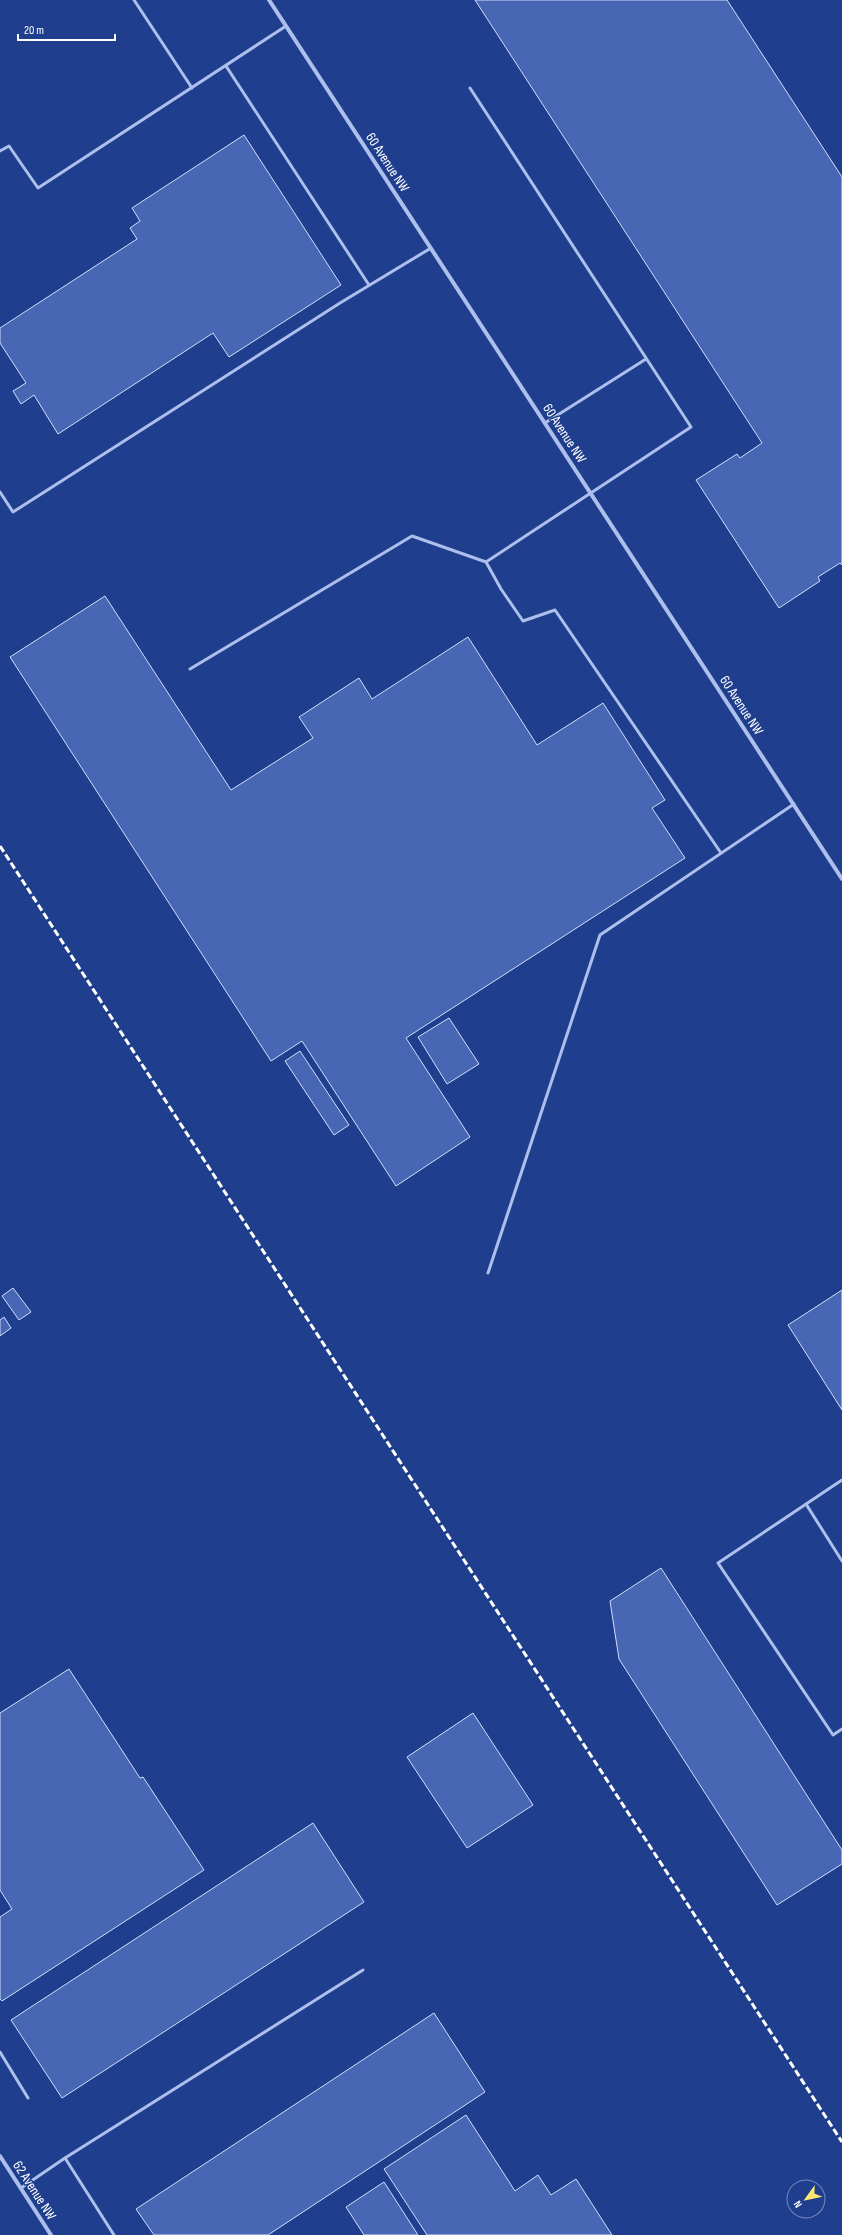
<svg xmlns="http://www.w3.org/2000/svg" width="842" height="2235" viewBox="0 0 842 2235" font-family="'Sofia Sans Condensed',sans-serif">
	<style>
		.building { fill: #4767b4; stroke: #d2def9 }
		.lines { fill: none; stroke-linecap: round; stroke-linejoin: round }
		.service { stroke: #adbfec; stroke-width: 3 }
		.minor { stroke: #adbfec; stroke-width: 4 }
		.rail { stroke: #fff; stroke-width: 3; stroke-dasharray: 7 3; stroke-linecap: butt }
		.labels { text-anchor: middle; stroke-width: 3; stroke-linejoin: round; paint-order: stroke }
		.street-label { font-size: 14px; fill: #fff; stroke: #1f3e8d }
	</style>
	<rect width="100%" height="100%" fill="#1f3e8d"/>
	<g class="building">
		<path d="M475,0H727L842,177V565L840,563L818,577L820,581L779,608L696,480L737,454L740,458L762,443Z"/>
		<path d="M244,135L341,285L229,357L213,333L58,434L34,395L21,404L13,391L26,383L0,343V328L137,239L130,228L140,221L132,208Z"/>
		<path d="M105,596L231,790L313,738L299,717L359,678L372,699L468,637L537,745L603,703L665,800L652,808L685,858L406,1038L470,1137L396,1186L302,1041L271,1061L10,657Z"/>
		<path d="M449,1018L479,1064L447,1084L418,1037Z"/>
		<path d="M300,1051L349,1125L334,1135L285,1061Z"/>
		<path d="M13,1288L31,1312L19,1320L2,1296Z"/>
		<path d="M842,1290V1410L788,1325Z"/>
		<path d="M4,1317L11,1328L0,1336V1320Z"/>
		<path d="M661,1568L842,1850V1864L777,1905L619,1659L610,1601Z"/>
		<path d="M69,1669L140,1778L143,1777L204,1870L2,2001L0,1999V1917L12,1909L0,1890V1713Z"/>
		<path d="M473,1713L533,1805L467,1848L407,1757Z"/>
		<path d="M313,1823L364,1902L62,2098L11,2020Z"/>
		<path d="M434,2013L485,2092L268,2235H154L136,2209Z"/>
		<path d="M466,2115L515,2191L538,2175L551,2195L576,2179L612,2235H427L384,2169Z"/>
		<path d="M384,2182L418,2235H364L346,2207Z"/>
	</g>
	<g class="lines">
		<g class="service">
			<path d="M134,0L192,88"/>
			<path d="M226,66L369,285"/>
			<path d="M470,88L691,427L486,562L501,589L523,621L555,610L721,853"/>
			<path d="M0,151L9,146L38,188L286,26"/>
			<path d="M545,423L646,359"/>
			<path d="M0,492L13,512L340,303L431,248"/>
			<path d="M190,669L412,536L486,562"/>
			<path d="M488,1273L600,935L794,804"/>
			<path d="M842,1480L718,1563L833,1735L842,1729"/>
			<path d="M806,1504L842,1561"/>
			<path d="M0,2052L28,2098"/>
			<path d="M65,2158L114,2235"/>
			<path d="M21,2188L65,2158L363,1970"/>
		</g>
		<g class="minor">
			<path d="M269,0L842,879"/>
			<path d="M0,2156L51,2235"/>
		</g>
		<path class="rail" d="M0,846L842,2142"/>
	</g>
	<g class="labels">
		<g class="street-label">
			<text transform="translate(388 162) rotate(57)" y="5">60 Avenue NW</text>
			<text transform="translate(565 433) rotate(57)" y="5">60 Avenue NW</text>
			<text transform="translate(742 705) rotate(57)" y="5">60 Avenue NW</text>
			<text transform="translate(35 2190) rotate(57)" y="5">62 Avenue NW</text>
		</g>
	</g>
	<g transform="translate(806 2199) rotate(237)"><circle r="19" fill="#1f3e8d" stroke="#798bbb"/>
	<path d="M0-3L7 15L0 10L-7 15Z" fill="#fae76c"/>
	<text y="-6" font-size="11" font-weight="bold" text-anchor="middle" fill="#ffffff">N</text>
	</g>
	<path d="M18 34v6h97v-6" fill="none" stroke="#ffffff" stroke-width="2"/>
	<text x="24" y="34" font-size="12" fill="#ffffff" stroke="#1f3e8d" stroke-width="3" paint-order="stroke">20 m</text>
</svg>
